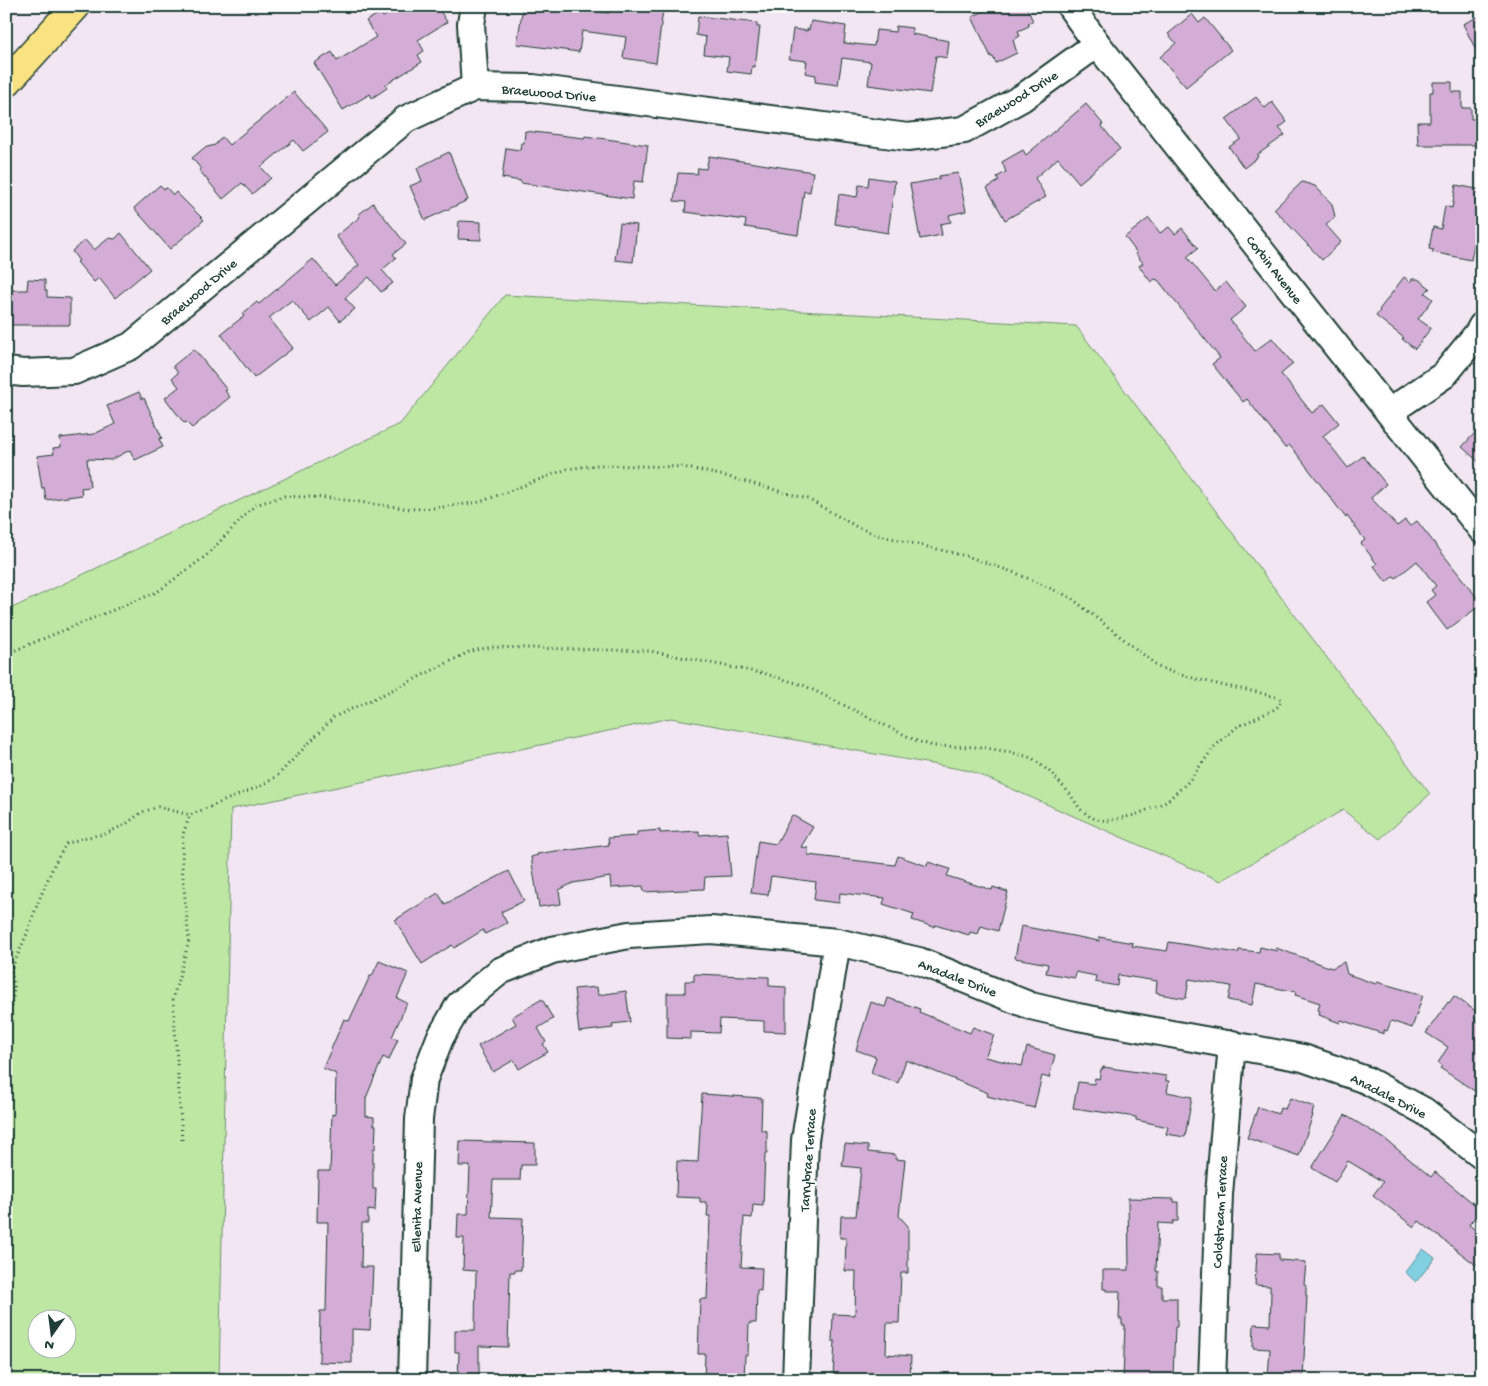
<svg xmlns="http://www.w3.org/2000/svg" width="1488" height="1386" viewBox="0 0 1488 1386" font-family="'Gochi Hand',sans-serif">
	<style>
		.green { fill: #bee7a4; stroke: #6e926c; fill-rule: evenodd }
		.water { fill: #82cfe1; stroke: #5a959c }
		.building { fill: #d3add5; stroke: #1f3d34 }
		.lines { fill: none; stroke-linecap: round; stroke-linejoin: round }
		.minor-casing { stroke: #1f3d34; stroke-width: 30 }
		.major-casing { stroke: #1f3d34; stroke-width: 31 }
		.path { stroke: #1f3d34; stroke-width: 3; stroke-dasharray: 1 4; stroke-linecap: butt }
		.minor { stroke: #fff; stroke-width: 26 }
		.major { stroke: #f8e281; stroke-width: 28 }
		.labels { text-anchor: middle; stroke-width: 4.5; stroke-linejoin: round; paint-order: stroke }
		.street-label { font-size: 14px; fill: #1f3d34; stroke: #fff }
	</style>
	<rect width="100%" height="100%" fill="#f2e6f2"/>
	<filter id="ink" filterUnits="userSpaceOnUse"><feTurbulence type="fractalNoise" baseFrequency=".02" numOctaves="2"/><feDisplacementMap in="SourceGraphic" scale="10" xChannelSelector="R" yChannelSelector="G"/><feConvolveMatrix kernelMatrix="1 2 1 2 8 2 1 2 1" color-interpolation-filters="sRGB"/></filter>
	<g filter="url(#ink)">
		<path class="green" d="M505,295L1076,326L1430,794L1380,839L1343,810L1221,881L971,771L671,718L231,809L219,1380H6V611L400,424ZM38,1318H68V1348H38Z"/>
		<path class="water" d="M1423,1249L1435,1258L1416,1282L1405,1272Z"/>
		<g class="building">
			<path d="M400,6H437L447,22L418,40L424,51L418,55L422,62L385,85L387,88L372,98L370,94L343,110L314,63L332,52L337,61L376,37L366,21L380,13L383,17Z"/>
			<path d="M523,6H578L577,9L609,13L610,6H662V9L663,10L656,63L623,58L626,37L582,31L579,52L517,44Z"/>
			<path d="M994,6H1026L1033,21L1028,23L1029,26L1018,31L1020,36L1013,40L1017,53L996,63L993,57H991L972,17Z"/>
			<path d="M1192,14L1199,23L1205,18L1231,50L1186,87L1160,57L1176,43L1168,34Z"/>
			<path d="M1482,15V62L1463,24Z"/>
			<path d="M698,16L757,23V27H760L755,67L752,66L751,74L727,71L729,57L704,54L706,37L696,35Z"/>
			<path d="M811,21L846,26L844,43L874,46L876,30L895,32L896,26L912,28V34L949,41L947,58L936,56L930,93L868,85L871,62L842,58L838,85L815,82L816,75L805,73L807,61L789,59L793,29L807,31V29L809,30Z"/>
			<path d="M1433,82H1452V92H1462V108H1471V119H1482V145H1418L1417,122H1430V92H1433Z"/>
			<path d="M294,92L328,132L303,151L294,140L261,167L271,178L252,194L242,183L223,199L199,170L201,169L192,158L204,148L215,145L222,137L229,145Z"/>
			<path d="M1256,97L1265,108L1272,102L1287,122L1279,128L1285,135L1257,155L1258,157L1244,168L1229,147L1241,139L1226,119Z"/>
			<path d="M1086,104L1103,124L1101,125L1120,149L1079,183L1058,158L1035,178L1046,197L1005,220L987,188L999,181L997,177L1006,172L1002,162L1023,150L1026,155Z"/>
			<path d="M525,131L584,138L585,136L648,145L643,182L634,181L632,199L521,183V181L502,178L506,148L520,150L521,143H524Z"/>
			<path d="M449,152L468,200L425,220L410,186L422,181L417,168Z"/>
			<path d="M709,156L813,172L810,192L804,191L798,235L745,227L746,220L685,212L686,202L674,201L678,173L697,174L698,168L706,169Z"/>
			<path d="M958,173L966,211L949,215L951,222L940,224L942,235L920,239L910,184L939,179V176Z"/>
			<path d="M869,177L895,181L888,233L835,224L839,194L857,197L859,185L868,186Z"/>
			<path d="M1302,182L1315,186L1332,204L1335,217L1326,225L1341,242L1322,260L1274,209Z"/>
			<path d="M160,185L164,189L167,188L173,195L176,192L204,220L170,249L134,208Z"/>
			<path d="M1456,185L1482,190V203L1471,260L1432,252L1434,250L1429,249L1433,227L1441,229L1445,206L1452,208Z"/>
			<path d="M373,203L406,244L393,254L396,258L382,270L393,283L381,292L369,277L345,298L355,309L340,321L329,307L311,322L292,300L269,318L293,348L254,378L221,334L244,316L242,314L257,302L259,304L313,259L335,285L359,265L336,236L360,217L358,215Z"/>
			<path d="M1149,218L1160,233L1169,227L1175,234L1182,228L1198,248L1187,257L1215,291L1226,282L1246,307L1230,320L1255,351L1272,338L1293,364L1281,374L1312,413L1324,404L1339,423L1323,436L1348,468L1363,456L1386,484L1371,498L1397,526L1405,520L1410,526L1417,521L1482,604L1447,630L1426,602L1435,595L1431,590L1436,586L1417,561L1396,578L1394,576L1386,582L1374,566L1377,564L1361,543L1365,540L1347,516L1346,518L1297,454L1289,445L1285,448L1247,399L1243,402L1212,364L1220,358L1158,280L1155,279L1151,282L1139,266L1143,263L1136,254L1137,253L1125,237Z"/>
			<path d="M459,221L481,222V240L458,239Z"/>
			<path d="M620,223L637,225L633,262L615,260Z"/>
			<path d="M121,233L150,269L115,298L99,278L94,282L77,262L79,261L72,251L85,240L94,250L109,238L115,239Z"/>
			<path d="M1404,277L1410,282L1412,279H1418L1430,288L1425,293L1433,299L1418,319L1431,328L1415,349L1402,339L1404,338L1376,316L1380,311L1379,310Z"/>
			<path d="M28,279L45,280V290L47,291V297L70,298V325H6V290H27Z"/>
			<path d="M194,349L227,390L225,391L230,397L192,428L186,422L184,423L165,398L179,387L172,378L178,373L173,366Z"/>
			<path d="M139,392L142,399L144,398L162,438L159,439L163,447L135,460L130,450L111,460L87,459L90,487L81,488L82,495L46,500L44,487L42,489L37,456L54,454L53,448L61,447L60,438L94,434L115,424L107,406Z"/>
			<path d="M1482,425V465L1462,447Z"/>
			<path d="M792,815L813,827L801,847L808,848V855L895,865L898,856L927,866L928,862L950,869L947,876L992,890L993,887L1008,892L998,931L981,926L978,934L970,932L969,935L935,925L934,927L912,920L914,914L883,904L885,898L840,893L839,903L814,900L816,882L771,876L768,895L751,893L758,841L776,844Z"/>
			<path d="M660,830V833L699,831V835L727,833L731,876L705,877L704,889L644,892L643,886L611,888L610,877L573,883L559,890L561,904L539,907L531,857L538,855L537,854L562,850L563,851L609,845L608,838L637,836V832Z"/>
			<path d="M509,871L524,901L501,912L507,923L485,934L483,930L454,948L452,945L422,964L395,920L438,893L445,904Z"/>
			<path d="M1021,926L1099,941V937L1133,943L1132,946L1167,951L1169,942L1238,953L1239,950L1259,952L1260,947L1277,951L1276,948L1332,968L1344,962L1347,974L1376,984L1377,982L1423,995L1412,1028L1391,1021L1387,1031L1384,1030V1034L1341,1020L1340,1023L1319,1015L1320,1011L1318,1010L1320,1003L1295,995L1296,992L1256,984L1252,1005L1228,1000L1231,986L1189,979L1186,998H1182L1159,994V993L1156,992L1157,981L1118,975L1117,986L1095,982L1096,976L1076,972L1075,978L1046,973L1048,964L1015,958Z"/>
			<path d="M379,961L408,973L397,998L407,1003L392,1037L398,1039L389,1060L383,1057L366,1098V1116L374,1117V1125H376L375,1149H373V1189H376L375,1211L368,1210V1223H362L361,1267H373L370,1330L352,1329V1363L319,1362L320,1311H326L328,1222H317L318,1171H330L332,1114L335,1115L336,1074L323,1068L344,1019L349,1021L370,976H372Z"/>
			<path d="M694,974L769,977V986L786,987V1032L764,1031V1021L720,1019L719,1033L691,1032V1039L667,1038V993H685V981H694Z"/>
			<path d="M597,987L598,995L626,991L630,1022L612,1024L613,1028L579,1032L574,989Z"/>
			<path d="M1454,996L1480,1014L1475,1021L1482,1025V1096L1440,1068L1442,1066L1438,1063L1448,1047L1426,1033L1448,1002L1449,1003Z"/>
			<path d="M888,998L920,1009L919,1012L970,1033L973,1027L994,1035L985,1057L1022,1066L1027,1047L1055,1055L1049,1078L1042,1076L1034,1108L987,1096L988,1093L906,1060L898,1083L871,1073L876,1057L856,1050L871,1002L885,1007Z"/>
			<path d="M542,999L553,1019L538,1028L546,1042L543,1044L548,1052L519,1069L514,1060L493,1072L478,1046L516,1024L512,1017Z"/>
			<path d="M1103,1067L1166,1076V1081H1169L1167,1092L1192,1097L1185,1137L1166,1134L1168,1127L1136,1120V1117L1073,1108L1078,1082L1094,1084L1095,1078L1099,1079L1101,1069H1103Z"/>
			<path d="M702,1094L762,1098L761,1130L767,1131V1154H765L763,1206L753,1205L752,1218L744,1217L741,1267L762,1268L761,1291L757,1290L756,1323H749L748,1355H745L744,1380H704L705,1354H698L700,1299H707L710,1216H707L708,1205H706V1202H700V1198L676,1197L677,1161L698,1162Z"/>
			<path d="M1290,1098L1314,1107L1312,1115H1313L1299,1156L1247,1138L1258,1107L1278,1114L1280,1108L1285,1109Z"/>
			<path d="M1345,1115L1385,1139L1431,1177L1435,1172L1479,1208L1475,1212L1477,1214L1469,1225L1482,1235V1257L1476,1265L1419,1221L1414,1227L1373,1195L1383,1182L1348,1161L1335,1182L1312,1168Z"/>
			<path d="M460,1141L535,1143V1165H521L520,1180H493L491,1217L523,1218L521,1270H515V1272H510L508,1347L479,1346V1380H458L459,1352H455V1330H475L476,1271L463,1270L464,1238H457L458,1214H468L470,1166H459Z"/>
			<path d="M845,1144L868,1146V1152L896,1155L895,1159L905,1160L899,1216L908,1226V1273H901L899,1323H887L886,1354L911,1356L910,1378L845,1380V1378L833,1377L835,1341H832L833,1314L855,1315L856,1271H845L846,1238H840L841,1216H856L861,1168L842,1166Z"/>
			<path d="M1128,1198L1174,1199V1202H1178V1221H1173V1224L1158,1223L1156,1271H1158V1286H1162V1298H1177V1327H1175L1173,1377L1171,1380H1123L1125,1325H1122V1319H1119L1120,1291H1106V1289H1103V1270H1129Z"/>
			<path d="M1257,1253L1279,1254V1260L1306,1262L1304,1285H1306V1296H1307L1303,1379L1268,1377L1270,1349L1253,1348L1254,1324L1270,1325L1271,1292H1270V1286L1255,1285Z"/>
		</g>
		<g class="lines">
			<defs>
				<g id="minor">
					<path d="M474,6L471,24L475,87"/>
					<path d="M1070,6L1097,44L1482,530"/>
					<path d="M6,371L23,373L74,371L131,346L406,119L475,87L533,88L908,137L964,130L1022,98L1097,44"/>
					<path d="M1389,412L1444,375L1478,333L1482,326"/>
					<path d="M412,1380L419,1119L424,1079L440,1038L459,1005L500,971L552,950L629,935L711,930L837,942L919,961L1031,1006L1078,1017L1303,1058L1366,1080L1424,1111L1482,1156"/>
					<path d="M796,1380L805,1140L837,942"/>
					<path d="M1212,1380L1219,1194L1232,1044"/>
				</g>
				<path id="major" d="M6,83L76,6"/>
			</defs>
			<use href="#minor" class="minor-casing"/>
			<use href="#major" class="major-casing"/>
			<g class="path">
				<path d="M6,654L157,592L206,556L255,505L284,496L331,498L410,509L436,508L480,502L567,469L596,465L683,467L725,476L808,499L857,527L878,535L970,557L1018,574L1070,597L1159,667L1177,674L1225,686L1257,692L1279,698L1281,701L1280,705L1275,709L1237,727L1214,747L1189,781L1166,802L1135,815L1107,821L1092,818L1080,809L1070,794L1050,772L1032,758L1010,752L980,747L933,746L917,741L803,685L766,674L650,651L492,647L471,651L403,685L334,717L278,775L265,784L190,815L158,807L142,812L126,824L105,834L82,838L66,844L54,865L39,900L26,936L11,970L14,987L12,1008L6,1023"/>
				<path d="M182,1140L173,998L189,941L182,866L183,834L190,815"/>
			</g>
			<use href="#minor" class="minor"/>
			<use href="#major" class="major"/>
		</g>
	</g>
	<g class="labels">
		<g class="street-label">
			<text transform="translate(549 92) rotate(5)" y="5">Braewood Drive</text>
			<text transform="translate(1016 98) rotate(-32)" y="5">Braewood Drive</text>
			<text transform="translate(1275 269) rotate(52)" y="5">Corbin Avenue</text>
			<text transform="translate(198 291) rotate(-40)" y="5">Braewood Drive</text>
			<text transform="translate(958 977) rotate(21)" y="5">Anadale Drive</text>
			<text transform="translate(1389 1095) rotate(27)" y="5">Anadale Drive</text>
			<text transform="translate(807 1160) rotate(-86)" y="5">Tarrybrae Terrace</text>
			<text transform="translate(416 1207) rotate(-89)" y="5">Ellenita Avenue</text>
			<text transform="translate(1219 1212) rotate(-87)" y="5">Coldstream Terrace</text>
		</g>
	</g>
	<rect width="1488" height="1386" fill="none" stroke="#fff" stroke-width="25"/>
	<rect x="12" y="12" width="1463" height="1361" fill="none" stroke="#1f3d34" stroke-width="2" filter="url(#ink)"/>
	<g transform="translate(52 1334) rotate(194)"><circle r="24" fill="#ffffff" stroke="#a5b1ae"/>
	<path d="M0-4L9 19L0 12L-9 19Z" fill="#1f3d34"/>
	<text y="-8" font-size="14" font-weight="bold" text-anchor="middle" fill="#1f3d34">N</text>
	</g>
</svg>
